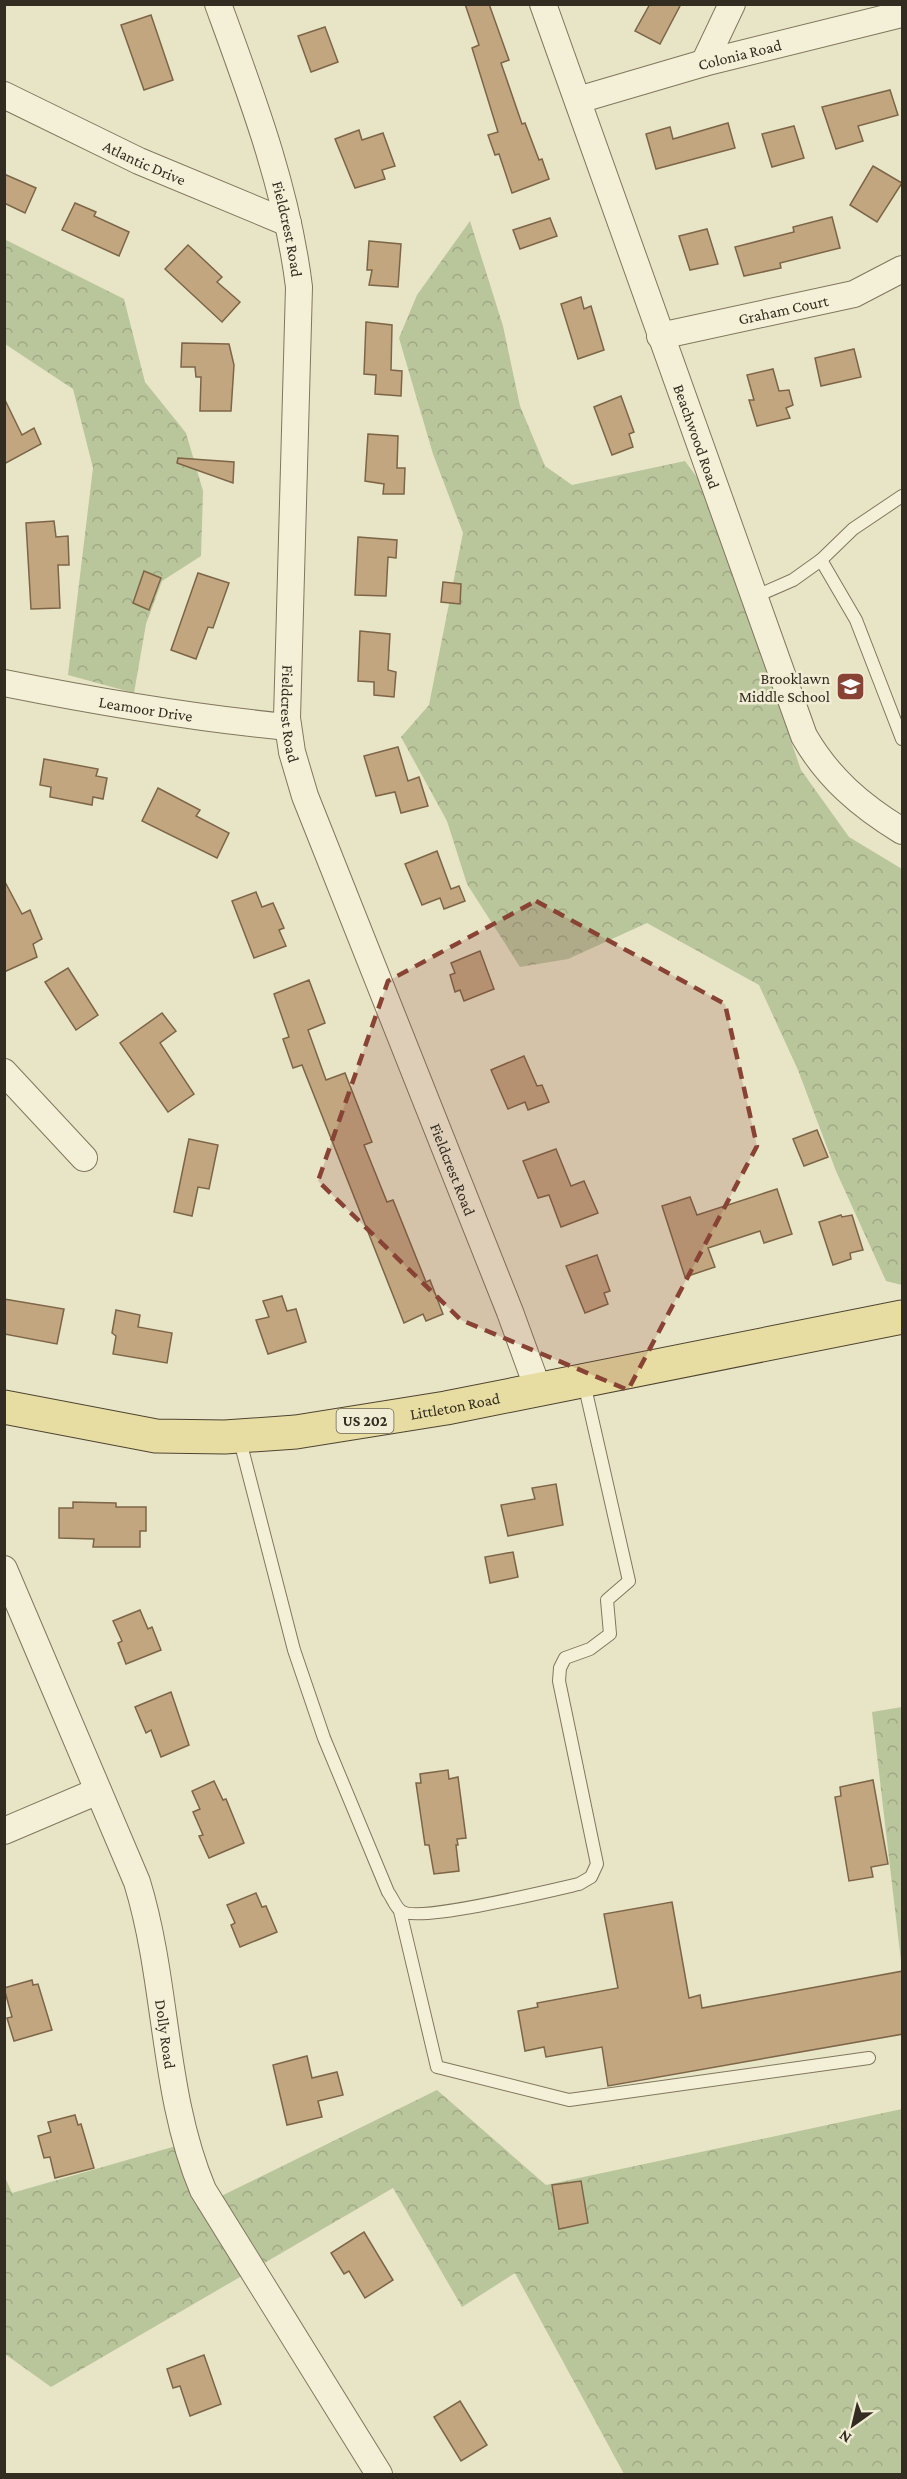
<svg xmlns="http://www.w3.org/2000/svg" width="907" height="2479" viewBox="0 0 907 2479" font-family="'Crimson Pro',serif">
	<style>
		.forest { fill: url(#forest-crowns) }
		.building { fill: #c1a680; stroke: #7d6547; stroke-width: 1.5 }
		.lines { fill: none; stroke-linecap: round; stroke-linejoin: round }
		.lane-casing { stroke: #81765e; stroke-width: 14 }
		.street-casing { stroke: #81765e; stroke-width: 28 }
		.primary-casing { stroke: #4f4431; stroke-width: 35 }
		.lane { stroke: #f4f0d8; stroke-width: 12 }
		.street { stroke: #f4f0d8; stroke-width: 26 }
		.primary { stroke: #e7dda2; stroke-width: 33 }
		.marked { fill: #884335; fill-opacity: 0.2; stroke: #884335; stroke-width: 4.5; stroke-dasharray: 12 8; stroke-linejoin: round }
		.labels { text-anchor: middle; stroke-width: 5; stroke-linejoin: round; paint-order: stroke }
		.shield { fill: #f1edd4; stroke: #6c6656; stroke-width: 1.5 }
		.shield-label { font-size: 15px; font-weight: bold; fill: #332c20 }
		.street-label { font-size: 16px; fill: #332c20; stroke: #f1edd4 }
		.poi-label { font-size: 16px; fill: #332c20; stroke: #f1edd4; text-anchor: end }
	</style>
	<defs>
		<pattern id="forest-crowns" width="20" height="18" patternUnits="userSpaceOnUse" patternTransform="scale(1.5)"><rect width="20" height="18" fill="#b9c59b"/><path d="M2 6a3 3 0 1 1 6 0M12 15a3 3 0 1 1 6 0" fill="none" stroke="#a0a985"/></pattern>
	</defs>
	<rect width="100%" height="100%" fill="#e8e4c6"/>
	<g class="forest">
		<path d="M470,221L503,326L520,406L545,466L572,485L685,461L702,484L801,770L849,837L902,869V1285L886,1281L836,1171L798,1070L759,985L647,923L568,959L520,967L467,884L447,821L401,737L429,705L463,533L433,454L399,338L417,295Z"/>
		<path d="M4,239L124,299L145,382L186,433L203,491L201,556L162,581L146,624L134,693L68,675L93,468L73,389L5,344Z"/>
		<path d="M902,1707V1970L872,1712Z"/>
		<path d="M437,2090L546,2185L902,2109V2474H624L515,2273L462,2307L393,2188L51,2387L5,2354L4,2175L12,2193L183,2144L209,2202Z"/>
	</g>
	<g class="building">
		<path d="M465,4H489L509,60L501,63L522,124L525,123L539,160L542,159L549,179L512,193L499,154L495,155L488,135L498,132L472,48L479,45Z"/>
		<path d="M650,4H681L660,44L635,31Z"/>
		<path d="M151,15L173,80L144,90L121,25Z"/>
		<path d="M325,27L338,62L311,72L298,36Z"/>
		<path d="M890,90L898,115L858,126L863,141L836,149L822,107Z"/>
		<path d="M728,123L735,148L656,169L646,134L670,127L673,139Z"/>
		<path d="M794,126L804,158L772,167L762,134Z"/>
		<path d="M359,130L362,140L383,133L395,166L382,170L385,179L355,188L335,139Z"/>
		<path d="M873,166L902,183L877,222L850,205Z"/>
		<path d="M4,174L36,188L25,213L4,203Z"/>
		<path d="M75,203L96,212L94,216L129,232L119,256L62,230Z"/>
		<path d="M832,217L840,248L780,263L781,268L744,276L735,247L794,232L793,227Z"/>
		<path d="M550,218L557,236L520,249L513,230Z"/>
		<path d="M707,229L718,264L690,270L679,236Z"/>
		<path d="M369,241L401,244L398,287L369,285L372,270H367Z"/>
		<path d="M188,245L222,277L217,282L240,302L222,322L165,269Z"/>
		<path d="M581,297L584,309L591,306L604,350L578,359L561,304Z"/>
		<path d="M366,322L392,325L391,370L402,371L401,396L375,394L376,375L364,374Z"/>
		<path d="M182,343L229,344L234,365L231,411H200L201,377H196L195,367H181Z"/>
		<path d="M854,349L861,377L821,386L815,358Z"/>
		<path d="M773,369L779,391L789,390L793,405L786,408L790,418L757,426L749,400H754L747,375Z"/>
		<path d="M621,396L634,432L629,434L633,447L612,455L594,407Z"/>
		<path d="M4,398L22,435L34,428L41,444L4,464Z"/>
		<path d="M368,434L398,436L397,468H405L404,494H383L384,484L365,481Z"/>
		<path d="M178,458L234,462L233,483L177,463Z"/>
		<path d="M54,521L56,537L68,536L69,565H58L60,608L31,609L26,523Z"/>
		<path d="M358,537L397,540L396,558L388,557L386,596L355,595Z"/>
		<path d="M144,571L161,578L149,610L133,603Z"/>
		<path d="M198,573L229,583L213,628L208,627L196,659L171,650Z"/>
		<path d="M443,582L461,584L460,604L441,602Z"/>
		<path d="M360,631L390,634L388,670L396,672L394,697L374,695V682L358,681Z"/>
		<path d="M398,747L408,781L419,777L428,806L401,813L395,792L376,796L364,756Z"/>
		<path d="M44,759L98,769L96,776L107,778L103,799L93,797L92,805L50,797L51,787L40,785Z"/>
		<path d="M158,788L200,810L196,816L229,833L217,858L142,821Z"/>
		<path d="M437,851L451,889L459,886L465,901L444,909L440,898L422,905L405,864Z"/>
		<path d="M4,880L22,914L30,910L42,939L33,944L37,957L4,972Z"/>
		<path d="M256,892L262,907L273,903L284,928L279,930L286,946L254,958L232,901Z"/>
		<path d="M480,951L494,989L464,1001L460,990L455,992L450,975L455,973L451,963Z"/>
		<path d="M68,968L98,1015L76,1030L45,982Z"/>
		<path d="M309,980L325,1023L308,1030L326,1080L345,1073L372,1142L364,1145L387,1202L393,1200L426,1282L430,1280L443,1314L426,1321L423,1314L404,1323L302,1065L293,1068L283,1039L289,1037L274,994Z"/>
		<path d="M162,1013L176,1031L160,1043L194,1094L168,1112L120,1043Z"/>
		<path d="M524,1056L537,1086L542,1085L549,1102L528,1110L525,1102L508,1109L491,1070Z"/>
		<path d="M817,1130L828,1157L804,1166L793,1139Z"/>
		<path d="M189,1139L218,1145L209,1189L198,1187L192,1216L174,1212Z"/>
		<path d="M556,1149L571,1186L584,1181L598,1213L561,1227L549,1195L538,1198L523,1161Z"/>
		<path d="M777,1189L792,1234L764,1243L760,1231L708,1248L715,1267L685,1277L662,1206L690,1197L697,1215Z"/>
		<path d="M841,1215L842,1217L852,1215L863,1250L850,1253L851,1259L833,1265L819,1222Z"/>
		<path d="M597,1255L610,1291L604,1293L608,1304L585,1313L566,1266Z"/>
		<path d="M282,1296L287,1311L296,1309L306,1342L268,1354L256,1320L269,1317L263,1301Z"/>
		<path d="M4,1299L64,1309L57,1344L4,1334Z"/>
		<path d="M116,1310L140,1315L138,1327L172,1333L167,1363L113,1354L116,1336L112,1333Z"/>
		<path d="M556,1484L563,1525L508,1536L501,1505L535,1499L532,1488Z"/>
		<path d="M73,1502L116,1503V1507H146V1531H140V1547H93L94,1539L59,1538V1508H73Z"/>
		<path d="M513,1552L518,1577L490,1583L485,1557Z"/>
		<path d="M140,1610L148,1629L152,1627L161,1650L126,1664L118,1643L122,1641L113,1621Z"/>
		<path d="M171,1692L189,1745L161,1757L151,1730L146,1733L135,1707Z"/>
		<path d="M448,1770L449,1779L458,1777L466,1838L457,1839L458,1845H456L459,1871L434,1874L429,1845H425L416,1783H421L420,1774Z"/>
		<path d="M873,1780L888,1864L871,1867L873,1877L849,1881L835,1797L841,1796L840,1787Z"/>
		<path d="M214,1781L223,1800L226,1799L244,1843L209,1858L199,1836L203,1835L193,1812L200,1809L192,1791Z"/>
		<path d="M256,1893L262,1907L266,1906L277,1932L240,1947L231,1925L235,1923L227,1905Z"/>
		<path d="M672,1902L689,1998L700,1995L702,2008L903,1971V2034L608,2086L602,2047L546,2057L544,2047L525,2051L518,2011L538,2007L537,2003L618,1988L604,1914Z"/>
		<path d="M32,1980L33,1985L38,1984L52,2030L14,2041L7,2018L12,2017L4,1988Z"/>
		<path d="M307,2056L312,2078L337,2072L343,2095L318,2101L322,2117L287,2125L273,2065Z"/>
		<path d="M75,2115L78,2125L81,2124L94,2168L55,2178L50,2157L44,2158L38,2136L51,2132L48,2122Z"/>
		<path d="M581,2181L588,2223L559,2229L552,2185Z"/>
		<path d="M364,2232L393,2280L365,2298L349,2271L344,2274L331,2253Z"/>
		<path d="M204,2355L221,2404L190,2416L180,2386L173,2388L167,2369Z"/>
		<path d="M460,2401L487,2445L461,2461L434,2417Z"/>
	</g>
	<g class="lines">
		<defs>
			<g id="lane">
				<path d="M821,560L856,620L902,739"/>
				<path d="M754,597L793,580L821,560L853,529L902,496"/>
				<path d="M239,1437L294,1650L324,1738L388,1892C392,1897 396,1908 401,1911C417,1923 553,1890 579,1884L591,1877L597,1864L559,1681L560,1668L565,1658L590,1649L610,1634L607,1600L629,1581L584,1383"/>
				<path d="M400,1911L437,2067L569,2100L869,2058"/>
			</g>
			<g id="street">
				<path id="s1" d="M218,4C252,97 287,189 299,287L287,718L292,752L305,796L510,1312L538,1389"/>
				<path id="s2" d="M543,4L804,736C828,778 861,806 902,831"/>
				<path d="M704,63L732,4"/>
				<path id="s3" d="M4,95L139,161L288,223"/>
				<path id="s4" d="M578,100L704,63L902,14"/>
				<path id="s5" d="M660,336L854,294L902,269"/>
				<path id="s6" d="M4,683C99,702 193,718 288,727"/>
				<path d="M4,1072L84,1158"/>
				<path id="s7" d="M4,1569L137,1882C168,1983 162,2093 203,2190L379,2474"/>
				<path d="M4,1831L98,1791"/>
			</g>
			<g id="primary">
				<path id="s8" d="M4,1407L156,1436L225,1437L296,1432L446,1408L902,1317"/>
			</g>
		</defs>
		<use href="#lane" class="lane-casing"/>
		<use href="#street" class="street-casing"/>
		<use href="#primary" class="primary-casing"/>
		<use href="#lane" class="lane"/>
		<use href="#street" class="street"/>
		<use href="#primary" class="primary"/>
	</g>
	<path class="marked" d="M536,901L725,1004L757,1146L628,1390L461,1320L318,1181L388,981Z"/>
	<defs>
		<symbol id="school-square" viewBox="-11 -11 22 22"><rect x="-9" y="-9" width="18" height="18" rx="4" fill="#884335" stroke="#f1edd4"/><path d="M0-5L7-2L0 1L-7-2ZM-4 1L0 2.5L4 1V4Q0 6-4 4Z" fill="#fff"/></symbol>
	</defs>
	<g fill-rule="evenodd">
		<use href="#school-square" x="834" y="670" width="33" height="33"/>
	</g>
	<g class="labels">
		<rect class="shield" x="336.5" y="1409" width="57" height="24" rx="4.5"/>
		<g class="shield-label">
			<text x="365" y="1426">US 202</text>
		</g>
		<g class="street-label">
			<text dy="6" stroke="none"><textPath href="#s4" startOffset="168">Colonia Road</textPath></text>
			<text dy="6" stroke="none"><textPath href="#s3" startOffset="156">Atlantic Drive</textPath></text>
			<text dy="6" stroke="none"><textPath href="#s1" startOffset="236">Fieldcrest Road</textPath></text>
			<text dy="6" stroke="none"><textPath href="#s5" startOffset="126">Graham Court</textPath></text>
			<text dy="6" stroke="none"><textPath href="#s2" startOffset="459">Beachwood Road</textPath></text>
			<text dy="6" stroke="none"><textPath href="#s6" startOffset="144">Leamoor Drive</textPath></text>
			<text dy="6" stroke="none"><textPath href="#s1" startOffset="722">Fieldcrest Road</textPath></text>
			<text dy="6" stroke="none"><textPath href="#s1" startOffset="1208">Fieldcrest Road</textPath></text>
			<text dy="6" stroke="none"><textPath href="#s8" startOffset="456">Littleton Road</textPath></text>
			<text dy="6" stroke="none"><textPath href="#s7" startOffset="495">Dolly Road</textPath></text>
		</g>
		<g class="poi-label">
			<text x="830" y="684">Brooklawn<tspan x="830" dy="18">Middle School</tspan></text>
		</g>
	</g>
	<rect width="907" height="2479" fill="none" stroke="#332c20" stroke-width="12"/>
	<g transform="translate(853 2425) rotate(214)" stroke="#f1edd4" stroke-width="4.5" paint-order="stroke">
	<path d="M0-4.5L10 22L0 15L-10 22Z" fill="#332c20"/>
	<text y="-9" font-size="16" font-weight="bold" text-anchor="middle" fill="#332c20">N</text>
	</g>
</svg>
